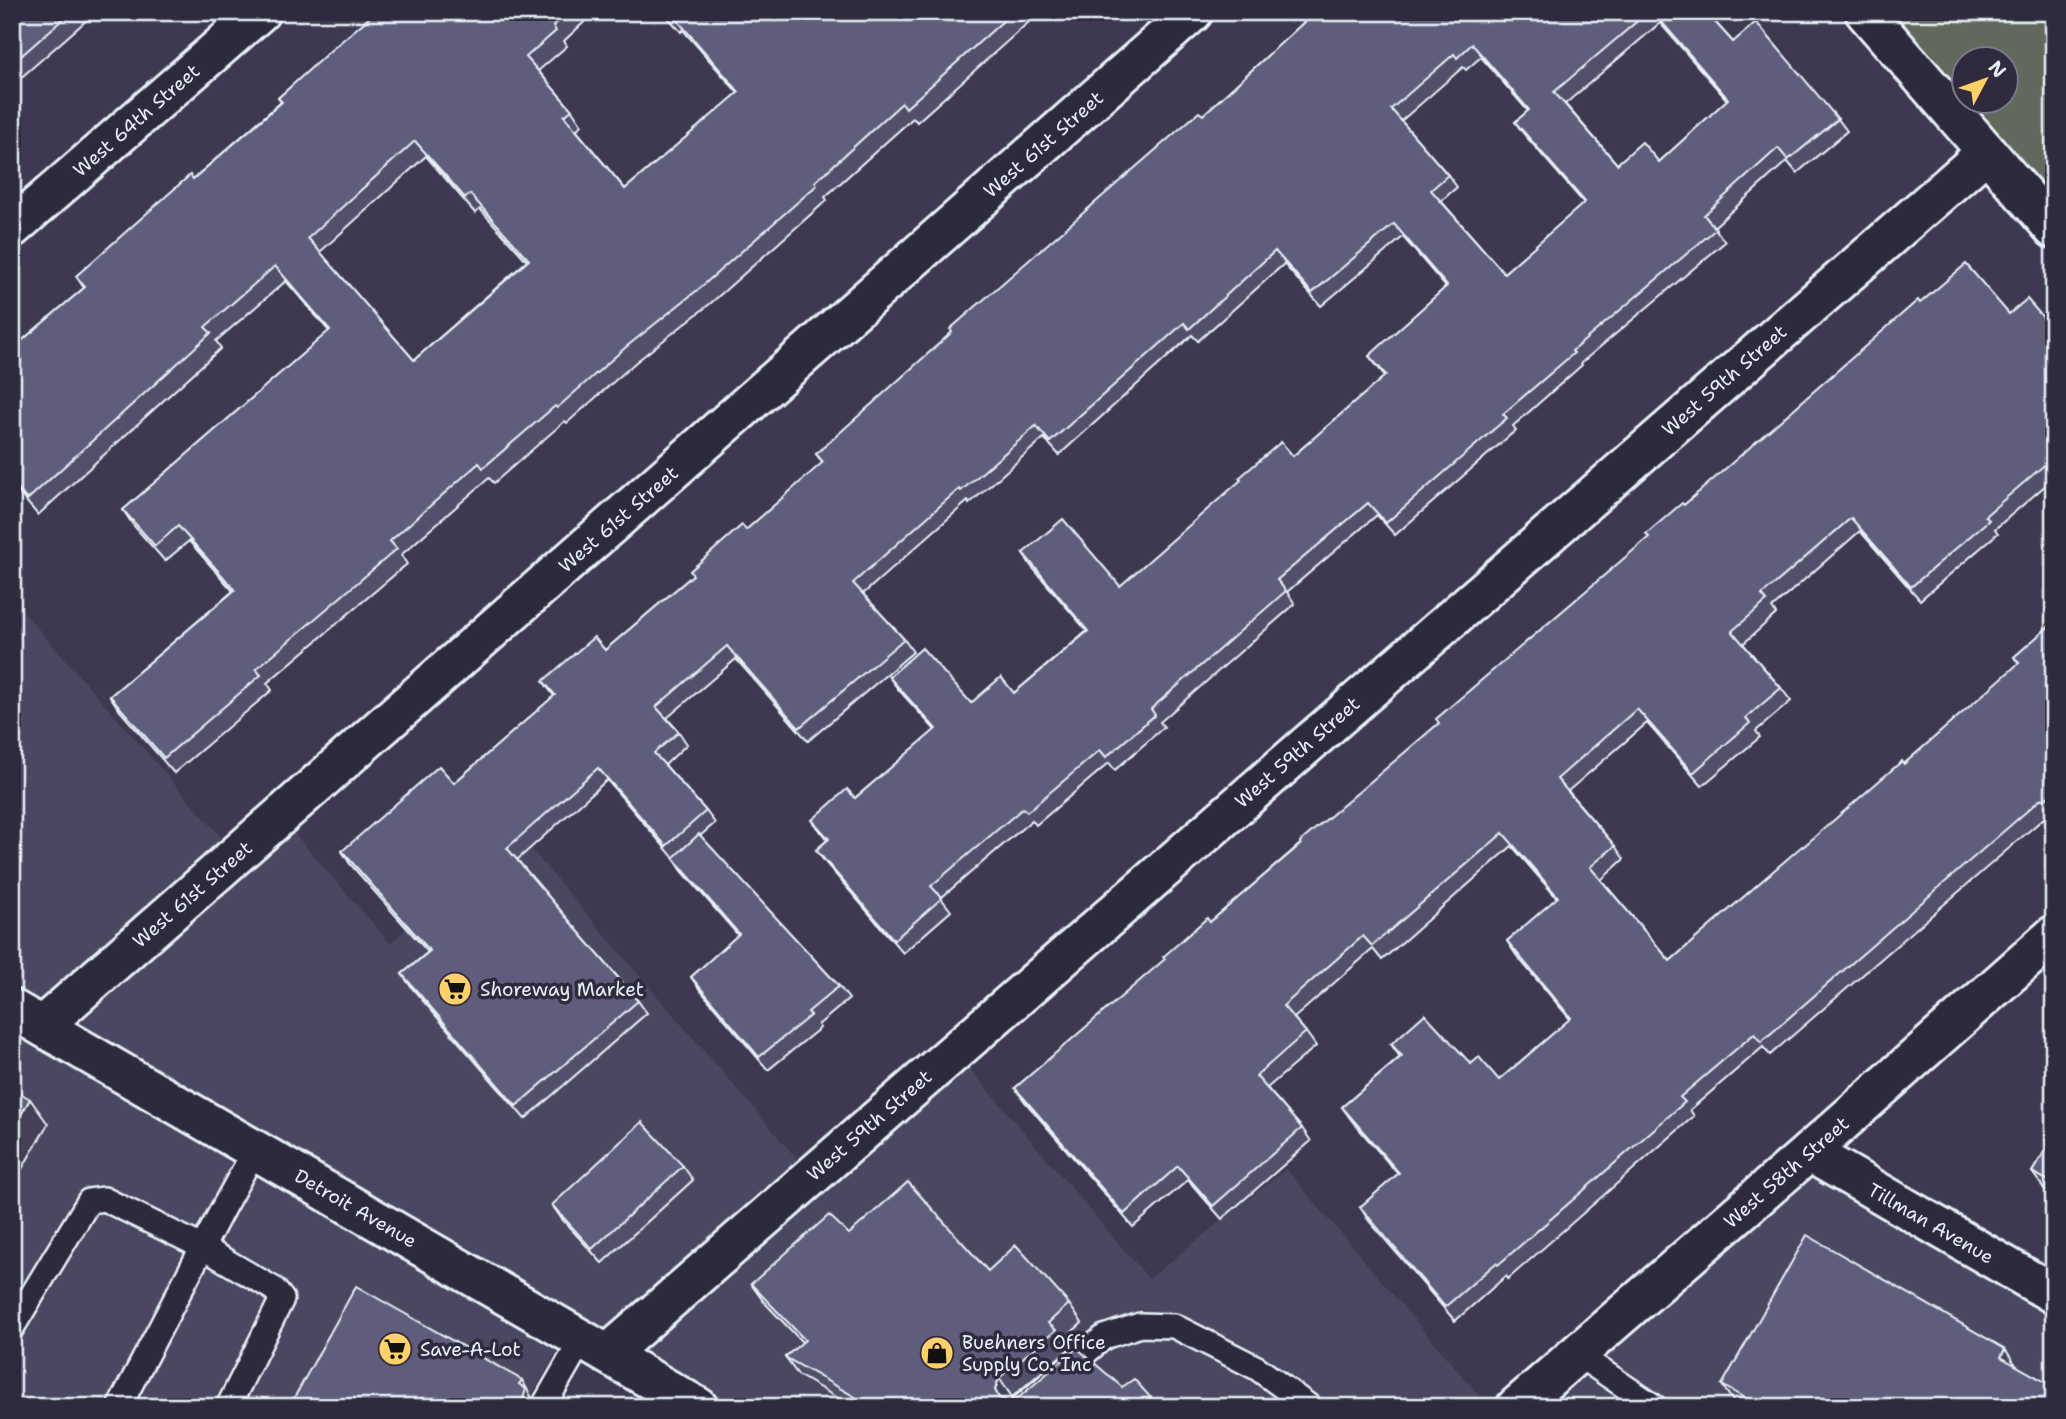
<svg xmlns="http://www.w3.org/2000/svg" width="2066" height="1419" viewBox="0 0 2066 1419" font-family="'Shantell Sans',sans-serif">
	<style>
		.built { fill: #4b4760 }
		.green { fill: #62685b; stroke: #a5acaa; stroke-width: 2; fill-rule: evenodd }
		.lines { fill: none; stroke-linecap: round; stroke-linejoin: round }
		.lane-casing { stroke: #e8f1f8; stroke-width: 28 }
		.street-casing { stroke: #e8f1f8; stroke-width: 44 }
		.primary-casing { stroke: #e8f1f8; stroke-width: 44 }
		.lane { stroke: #2f2a3d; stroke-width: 23 }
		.street { stroke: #2f2a3d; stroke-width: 38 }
		.primary { stroke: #2f2a3d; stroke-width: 38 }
		.wall { fill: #53506a; stroke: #e8f1f8; stroke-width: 2; fill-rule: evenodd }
		.shaded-wall { fill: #444156; stroke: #e8f1f8; stroke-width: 2 }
		.building { fill: #615d7b; stroke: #e8f1f8; stroke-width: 2; fill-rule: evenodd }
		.labels { text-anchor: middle; stroke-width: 7; stroke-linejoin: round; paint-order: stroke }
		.street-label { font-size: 19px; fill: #e8f1f8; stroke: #2f2a3d }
		.poi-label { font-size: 19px; fill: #e8f1f8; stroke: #2f2a3d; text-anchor: start }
	</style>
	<rect width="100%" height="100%" fill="#3e3950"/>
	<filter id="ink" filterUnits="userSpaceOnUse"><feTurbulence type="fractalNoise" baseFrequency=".0143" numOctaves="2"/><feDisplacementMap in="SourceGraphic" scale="14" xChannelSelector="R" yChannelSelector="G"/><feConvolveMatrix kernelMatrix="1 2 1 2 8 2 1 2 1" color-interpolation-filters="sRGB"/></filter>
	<g filter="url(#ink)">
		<g class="built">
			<path d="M12,599L236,854L280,817L390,943L518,834L811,1175L954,1050L1149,1279L1286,1169L1489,1407H698L569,1331L525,1407H12Z"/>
			<path d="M1809,1152L2054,1294V1407H1516Z"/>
		</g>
		<path class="green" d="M1865,12H2054V229ZM1965,60H2007V102H1965Z"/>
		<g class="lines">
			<defs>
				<g id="lane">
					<path d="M12,1328L89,1201L104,1199L202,1247L274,1289L282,1299L228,1407"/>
					<path d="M1577,1354L1655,1407"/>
					<path d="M119,1407L223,1208L255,1150"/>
					<path d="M543,1407L582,1339"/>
					<path d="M1022,1407L1104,1337L1140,1325L1174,1326L1257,1368L1310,1407"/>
				</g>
				<g id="street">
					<path d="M1865,12L2054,229"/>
					<path d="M12,228L260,12"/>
					<path d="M42,1026L1193,12"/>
					<path d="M1809,1152L2054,1294"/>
					<path d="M608,1354L1987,152"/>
					<path d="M1516,1407L1809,1152L2054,935"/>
				</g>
				<path id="primary" d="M12,1009L698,1407"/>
			</defs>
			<use href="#lane" class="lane-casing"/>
			<use href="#street" class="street-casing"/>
			<use href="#primary" class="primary-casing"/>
			<use href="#lane" class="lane"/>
			<use href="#street" class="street"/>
			<use href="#primary" class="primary"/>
		</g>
		<g class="wall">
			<path d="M12,12H96L16,82L14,79L12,81Z"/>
			<path d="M376,12H595L564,41L567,46L538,71L572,110L582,125L576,130L625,189L738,93L683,30L681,32L663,12H1040L917,122L913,118L825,197L827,200L711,303L636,362L567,423L565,421L494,483L489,478L401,555L407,564L267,683L272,690L174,773L120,711L110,696L233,591L189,541L165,561L133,525L123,510L329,331L286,281L216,341L221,348L38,515L12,485V349L84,288L76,276L193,179L281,102L278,98ZM426,156L475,213L480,209L527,261L414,360L320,252Z"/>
			<path d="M1315,12H1706L1733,42L1838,119L1847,131L1797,173L1787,161L1714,227L1725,242L1581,363L1582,365L1513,426L1516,430L1395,535L1377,515L1287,592L1295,604L1160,722L1164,727L1115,770L1109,763L1036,825L1032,820L941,898L951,911L903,953L825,862L816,850L827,840L812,820L855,798L935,730L898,689L889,677L971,703L1014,693L1087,631L1031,566L1023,553L1120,586L1293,456L1385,376L1369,356L1446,287L1403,237L1321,306L1284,264L1198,341L1192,335L1059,455L1044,438L969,504L968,501L863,594L904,639L913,652L808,741L736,659L667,718L679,732L687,744L665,765L706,811L715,823L700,836L839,986L849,999L818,1025L820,1028L768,1070L700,990L691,977L738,935L682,871L673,857L607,780L517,860L638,1001L647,1013L525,1119L411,987L402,974L428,952L350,864L342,851L454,783L554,696L543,681L605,650L746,530L823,463L816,454L1203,115ZM1660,23L1727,100L1659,162L1617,164L1565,104ZM1481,57L1528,111L1515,122L1524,134L1584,203L1504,273L1441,201L1457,187L1448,175L1401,121L1463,67L1466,70Z"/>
			<path d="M1920,303L2009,314L2054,330V478L1995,529L1998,533L1920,600L1860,531L1772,608L1776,614L1743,644L1781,688L1791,701L1756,731L1760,737L1702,786L1647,723L1568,791L1615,846L1624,859L1601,880L1670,961L1803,847L1904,764L2019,664L2014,657L2054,622V813L2051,812L1770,1055L1763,1047L1690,1110L1694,1116L1508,1279L1506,1276L1455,1321L1369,1221L1360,1207L1398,1174L1352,1121L1342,1107L1400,1057L1391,1044L1471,1064L1499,1080L1570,1019L1516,955L1507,941L1557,898L1512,846L1382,960L1373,949L1294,1018L1306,1032L1316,1046L1267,1088L1302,1128L1311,1141L1222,1219L1188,1180L1133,1227L1025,1102L1015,1088L1210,922L1439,724L1649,538L1684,505Z"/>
			<path d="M2054,1136V1195L2045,1190L2032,1172Z"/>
			<path d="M683,1166L693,1180L602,1263L562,1219L552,1205Z"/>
			<path d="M849,1234L988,1271L1069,1304L1082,1323L1063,1340L1069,1349L1012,1397L1011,1402L1122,1387L1159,1407H853L798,1375L785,1357L803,1343L764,1302L751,1284Z"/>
			<path d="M2018,1367L2054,1407H1737L1722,1385Z"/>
		</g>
		<g class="shaded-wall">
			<path d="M30,1099L48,1124L12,1186V1130Z"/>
			<path d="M2005,1349L2022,1374L2001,1357Z"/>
			<path d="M999,1378L1012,1397L1009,1407L999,1398L995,1390Z"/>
			<path d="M522,1380L532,1398L529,1407H528L523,1399L519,1384Z"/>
		</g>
		<g class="building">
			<path d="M12,12H71L12,64Z"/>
			<path d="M376,12H568L553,26L556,31L526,57L572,110L564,116L625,189L739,92L673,15L670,17L666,12H1013L906,108L902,103L815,182L817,185L700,288L626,347L557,408L555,406L483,468L479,463L390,541L397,549L256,669L261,675L164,758L110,696L235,590L178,526L155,546L123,510L330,330L275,266L205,327L211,333L27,500L12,482V349L85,287L76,276L190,175L193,179L282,102L278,98L331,50ZM415,141L465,198L470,194L529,260L414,360L308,238Z"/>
			<path d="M1315,12H1648L1554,92L1617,164L1642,142L1659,162L1728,99L1653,12H1706L1733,42L1756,22L1838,119L1788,160L1778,148L1704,215L1716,229L1572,351L1574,353L1503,414L1507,418L1386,523L1368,503L1277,580L1286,591L1151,709L1155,715L1106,757L1100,750L1027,812L1023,808L931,886L942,898L894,940L816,850L829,839L812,820L847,789L855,798L936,729L889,677L922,648L971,703L1001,677L1014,693L1088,631L1023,553L1063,519L1120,586L1241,480L1239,478L1281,442L1293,456L1386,375L1369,356L1447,286L1394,224L1312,293L1275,251L1189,329L1184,323L1050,442L1036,426L961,491L959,489L853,583L904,639L799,728L727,646L656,707L679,732L654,753L706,811L666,846L598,768L507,848L638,1001L516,1106L402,974L430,951L342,851L439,766L454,783L555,695L543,681L594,637L605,650L693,575L690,571L742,525L746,530L823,462L816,454L952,332L950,329L1199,112L1203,115ZM1472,44L1529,110L1515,122L1585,202L1504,273L1431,190L1448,175L1391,109L1454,54L1457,58Z"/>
			<path d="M1966,264L2009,314L2027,299L2054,330V466L2049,461L1985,516L1989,520L1911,587L1851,518L1762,595L1767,601L1732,631L1781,688L1746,718L1750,723L1693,773L1637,709L1557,779L1615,846L1590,867L1670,961L1802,846L1803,847L1902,761L1904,764L2019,663L2014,657L2054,622V792L2044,800L2042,798L1761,1042L1754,1034L1680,1097L1685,1102L1498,1265L1496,1263L1445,1307L1360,1207L1399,1173L1342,1107L1402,1056L1391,1044L1425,1014L1471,1064L1479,1057L1499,1080L1571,1018L1507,941L1558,897L1503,833L1372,946L1363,936L1283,1006L1306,1032L1256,1076L1302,1128L1213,1206L1178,1166L1124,1214L1015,1088L1165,959L1163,957L1207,918L1210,922L1301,844L1300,842L1439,723L1436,719L1649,537L1646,534L1682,503L1684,505L1918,300L1920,303Z"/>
			<path d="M699,834L839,986L808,1012L811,1015L759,1057L691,977L739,934L673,858Z"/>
			<path d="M12,1088L30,1099L12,1130Z"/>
			<path d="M642,1122L683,1166L592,1249L552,1205Z"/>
			<path d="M2054,1136V1184L2032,1172Z"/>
			<path d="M908,1182L988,1271L1016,1245L1069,1304L1048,1323L1056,1330L999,1378L995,1390L999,1398L1011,1402L1017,1399L1077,1348L1122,1387L1134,1379L1159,1407H873L785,1357L805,1340L751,1284L829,1215L849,1234Z"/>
			<path d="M1807,1235L2005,1349L2001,1357L2054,1387V1407H1760L1722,1385Z"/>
			<path d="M356,1286L522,1380L519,1384L526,1389L523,1399L528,1407H289Z"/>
		</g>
	</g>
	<defs>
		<symbol id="supermarket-disc" viewBox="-11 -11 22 22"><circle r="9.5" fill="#ffd166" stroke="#2f2a3d"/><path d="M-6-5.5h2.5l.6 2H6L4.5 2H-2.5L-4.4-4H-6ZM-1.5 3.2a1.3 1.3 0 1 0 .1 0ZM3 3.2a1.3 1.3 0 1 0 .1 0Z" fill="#111"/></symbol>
		<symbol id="shop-disc" viewBox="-11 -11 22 22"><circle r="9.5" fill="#ffd166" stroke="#2f2a3d"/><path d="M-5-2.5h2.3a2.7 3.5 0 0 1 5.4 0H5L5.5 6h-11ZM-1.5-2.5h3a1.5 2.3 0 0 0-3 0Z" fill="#111"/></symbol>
	</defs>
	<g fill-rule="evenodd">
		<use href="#supermarket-disc" x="436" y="970" width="38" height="38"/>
		<use href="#supermarket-disc" x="376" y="1330" width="38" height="38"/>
		<use href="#shop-disc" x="918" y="1334" width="38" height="38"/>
	</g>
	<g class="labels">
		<g class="street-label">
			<text transform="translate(136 120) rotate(-41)" y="7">West 64th Street</text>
			<text transform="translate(1043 144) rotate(-41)" y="7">West 61st Street</text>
			<text transform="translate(1724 380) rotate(-41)" y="7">West 59th Street</text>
			<text transform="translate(618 519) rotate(-41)" y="7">West 61st Street</text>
			<text transform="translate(1297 752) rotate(-41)" y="7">West 59th Street</text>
			<text transform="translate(192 894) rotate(-41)" y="7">West 61st Street</text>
			<text transform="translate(869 1125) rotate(-41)" y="7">West 59th Street</text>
			<text transform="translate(1786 1172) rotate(-41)" y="7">West 58th Street</text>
			<text transform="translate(356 1208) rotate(30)" y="7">Detroit Avenue</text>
			<text transform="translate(1931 1223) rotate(30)" y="7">Tillman Avenue</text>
		</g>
		<g class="poi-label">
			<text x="480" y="996">Shoreway Market</text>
			<text x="962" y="1349">Buehners Office<tspan x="962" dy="22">Supply Co. Inc</tspan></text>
			<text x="420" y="1356">Save-A-Lot</text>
		</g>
	</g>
	<rect width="2066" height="1419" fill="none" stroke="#2f2a3d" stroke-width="42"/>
	<rect x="21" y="21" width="2024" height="1377" fill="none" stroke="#e8f1f8" stroke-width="2.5" filter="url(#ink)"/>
	<g transform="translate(1985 80) rotate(49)"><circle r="33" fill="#2f2a3d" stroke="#797a88" stroke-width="2"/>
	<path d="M0-5L12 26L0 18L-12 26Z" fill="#ffd166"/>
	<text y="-10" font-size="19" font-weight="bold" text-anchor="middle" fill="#e8f1f8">N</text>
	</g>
</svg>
